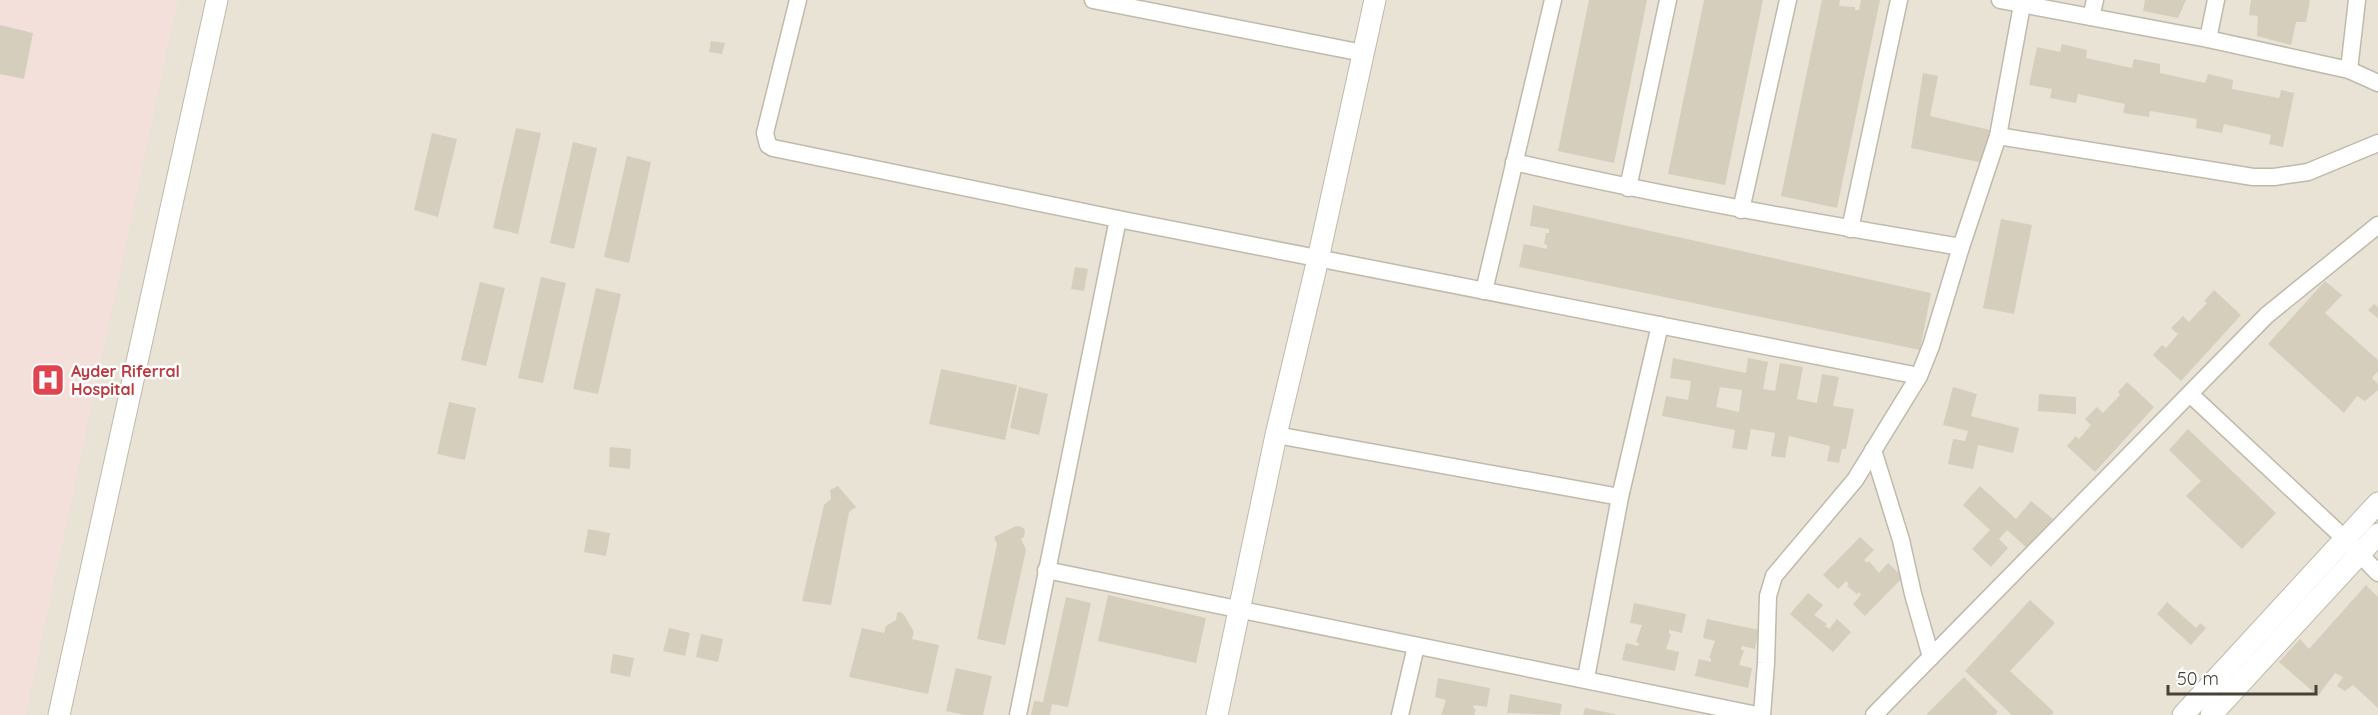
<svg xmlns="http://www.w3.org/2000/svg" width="2378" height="715" viewBox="0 0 2378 715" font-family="Quicksand,sans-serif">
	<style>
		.residential { fill: #e8e3d5 }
		.medical { fill: #f4e0db }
		.building { fill: #d5cebd; fill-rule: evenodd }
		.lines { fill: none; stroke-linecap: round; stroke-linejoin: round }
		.minor-casing { stroke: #bfbaaa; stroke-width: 19 }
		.tertiary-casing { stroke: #bfbaaa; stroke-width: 23 }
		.minor { stroke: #fff; stroke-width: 16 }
		.tertiary { stroke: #fff; stroke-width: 21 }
		.labels { text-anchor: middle; stroke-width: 5; stroke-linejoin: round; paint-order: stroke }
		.health-label { font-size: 16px; font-weight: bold; fill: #be3a42; stroke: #fff; text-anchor: start }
	</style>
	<rect width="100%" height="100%" fill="#f4f1e7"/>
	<rect class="residential" x="0" y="0" width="2378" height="715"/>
	<path class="medical" d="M0,0H178L26,715H0Z"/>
	<g class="building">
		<path d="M1589,0H1647L1614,163L1558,151Z"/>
		<path d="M1704,0H1763L1725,185L1668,174Z"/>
		<path d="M1822,0H1840L1839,6L1855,7V10H1859L1861,0H1880L1837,208L1781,196Z"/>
		<path d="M2145,0H2186L2178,18L2143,11Z"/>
		<path d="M2251,0H2310L2306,22H2296L2291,45L2257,36L2258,16L2249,15Z"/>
		<path d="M0,25L33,33L24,79L0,74Z"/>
		<path d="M711,41L725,43L722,54L709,52Z"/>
		<path d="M2062,44L2087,50L2086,58L2132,68L2134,59L2160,64V73L2205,83L2208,74L2233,80L2232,89L2279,98L2281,90L2294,93L2283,147L2269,144L2271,135L2224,124L2222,133L2196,128L2197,119L2150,111L2149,117L2123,113L2125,104L2078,94L2076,103L2050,98L2052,89L2029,85L2037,47L2060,52Z"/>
		<path d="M1923,73L1938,76L1930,116L1990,130L1984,163L1911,148Z"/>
		<path d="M516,128L541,133L518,234L493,228Z"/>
		<path d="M432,133L457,139L438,217L414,210Z"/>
		<path d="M573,142L597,148L574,249L550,243Z"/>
		<path d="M627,156L651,162L629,263L604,257Z"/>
		<path d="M1533,205L1931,293L1920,350L1519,267L1524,244L1547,249V245L1544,244L1546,233H1549V229L1530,226Z"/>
		<path d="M2001,219L2032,225L2014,314L1983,308Z"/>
		<path d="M1075,267L1088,269L1084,291L1071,289Z"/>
		<path d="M541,277L566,283L543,383L518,378Z"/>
		<path d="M2325,281L2342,295L2325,313L2378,360V371L2372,378L2378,384V390L2365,401L2357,396L2344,413L2268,344Z"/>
		<path d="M480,282L505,288L486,366L461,360Z"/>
		<path d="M596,288L621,294L598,394L573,389Z"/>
		<path d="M2214,290L2241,315L2181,381L2153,355L2162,345L2166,348L2178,334L2171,328L2183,316L2189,322L2207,303L2204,301Z"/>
		<path d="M2374,304L2378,307V318L2368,310Z"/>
		<path d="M1673,358L1746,373L1748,358L1768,362L1763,389L1775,391L1780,363L1803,367L1797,399L1817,403L1822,374L1839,377L1833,406L1854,409L1846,449H1842L1839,463L1827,461L1830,446L1789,436L1785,458L1771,456L1775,433L1751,429L1747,450L1732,448L1735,430L1662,416L1666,396L1688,400L1691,381L1670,378ZM1720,387L1742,390L1739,412L1716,407Z"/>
		<path d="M941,369L1017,385L1005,440L929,424Z"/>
		<path d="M2127,382L2154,407L2095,472L2067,446L2076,436L2079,439L2091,425L2085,419L2097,407L2103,413L2120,395L2118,392Z"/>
		<path d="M1019,387L1048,394L1039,435L1010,428Z"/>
		<path d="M1953,387L1977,394L1971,416L2019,428L2013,453L1978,445L1973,469L1948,464L1953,439L1965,441L1968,431L1943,425Z"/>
		<path d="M2039,394L2076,397V414L2038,411Z"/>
		<path d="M449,402L476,408L465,460L437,454Z"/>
		<path d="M2188,429L2276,513L2242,549L2186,496L2201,481L2169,450Z"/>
		<path d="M610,447L631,449L630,469L609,467Z"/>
		<path d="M838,486L856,507L849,512L831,605L802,601L824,505L831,499L830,490Z"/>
		<path d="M1980,486L2016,519L2031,501L2053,519L2027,548L2007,530L1999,539L2008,548L1991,567L1972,549L1990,530L1963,505Z"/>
		<path d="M1016,526L1022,527L1025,530L1024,537L1021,539L1026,550L1005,645L977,639L997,544L994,537Z"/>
		<path d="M588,529L610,533L606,556L584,552Z"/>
		<path d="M1860,537L1874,550L1864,560L1867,563L1869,561L1879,573L1888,563L1903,577L1865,616L1853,604L1861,595L1859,592L1857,594L1847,586L1849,584L1846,581L1838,589L1823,575Z"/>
		<path d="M2366,585L2378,597V708L2353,685L2345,691L2337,686L2343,677L2335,673L2318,696L2279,662L2300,639L2309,649Z"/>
		<path d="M1808,593L1823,605L1814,615L1827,624L1825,626L1829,629L1837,619L1851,632L1833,652L1790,614Z"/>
		<path d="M1108,595L1206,618L1196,663L1098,641Z"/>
		<path d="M1066,597L1091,603L1068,707L1052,704L1050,715H1031L1034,701L1043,702Z"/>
		<path d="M2030,600L2055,623L2010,671L2054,712L2051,715H2012L1965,671Z"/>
		<path d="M2167,602L2196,628L2200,623L2206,628L2191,645L2157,614Z"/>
		<path d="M1634,603L1686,614L1682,633L1669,630V634H1671L1666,649L1679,652L1675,671L1622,660L1626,643L1638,646L1639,643L1636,642L1642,625L1630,623Z"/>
		<path d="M900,612L904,615L914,632L912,639L939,645L928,694L849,677L862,628L884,633L886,626L896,620L897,613Z"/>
		<path d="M1707,619L1759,630L1755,649L1742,646L1741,650H1744L1739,665L1752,668L1748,688L1695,676L1699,659L1711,662V658H1709L1715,641L1703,638Z"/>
		<path d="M669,628L690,633L685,656L663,651Z"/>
		<path d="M701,634L723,639L718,662L696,657Z"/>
		<path d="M613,654L634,658L630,677L610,673Z"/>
		<path d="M956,668L992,676L983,715H965L946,711Z"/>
		<path d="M1964,677L1998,712L1995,715H1926Z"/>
		<path d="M1438,678L1490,688L1487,707L1474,705L1473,708L1476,709L1474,715H1441L1446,700L1435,697Z"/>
		<path d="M1510,694L1562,704L1560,715L1507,713Z"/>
		<path d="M1585,708L1615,714V715H1583Z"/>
	</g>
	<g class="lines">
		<defs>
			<g id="minor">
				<path d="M798,0L765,133L768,145L773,148L1118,219L1919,376"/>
				<path d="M1093,0L1363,53"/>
				<path d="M2000,0L2208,39L2349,70L2378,83"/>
				<path d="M2091,17L2095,0"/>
				<path d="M2208,39L2216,0"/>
				<path d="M2349,70L2357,0"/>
				<path d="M1998,136L2253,177H2274L2308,172L2378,143"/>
				<path d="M1514,162C1662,196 1811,222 1961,247"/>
				<path d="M1628,188L1668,0"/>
				<path d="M1741,210L1788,0"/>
				<path d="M1850,229L1899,0"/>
				<path d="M1484,291L1553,0"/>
				<path d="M2190,394L2345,539L2378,573"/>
				<path d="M1276,435L1620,497"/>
				<path d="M1873,450L1901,540L1913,594L1931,657"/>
				<path d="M1046,570L1757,715"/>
				<path d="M1586,678L1620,497L1660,325"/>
				<path d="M1018,715L1118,219"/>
				<path d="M1400,715L1416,646"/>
				<path d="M1762,715L1766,663L1768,596L1774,576L1855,480L1919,376L1931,346L1961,247L1998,136L2022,5"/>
				<path d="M1874,715L2267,315L2378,225"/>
			</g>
			<g id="tertiary">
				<path d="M59,715L217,0"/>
				<path d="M1217,715L1276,435L1318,259L1375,0"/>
				<path d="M2183,715L2378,503"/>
				<path d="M2211,715L2378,534"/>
			</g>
		</defs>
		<use href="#minor" class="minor-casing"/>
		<use href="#tertiary" class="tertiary-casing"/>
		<use href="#minor" class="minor"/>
		<use href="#tertiary" class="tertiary"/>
	</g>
	<defs>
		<symbol id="hospital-square" viewBox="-11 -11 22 22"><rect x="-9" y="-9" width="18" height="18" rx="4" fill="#e0444e" stroke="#fff"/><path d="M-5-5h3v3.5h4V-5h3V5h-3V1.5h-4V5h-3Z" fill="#fff"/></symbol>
	</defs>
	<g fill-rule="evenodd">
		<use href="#hospital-square" x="29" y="361" width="38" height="38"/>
	</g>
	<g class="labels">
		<g class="health-label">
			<text x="71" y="377">Ayder Riferral<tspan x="71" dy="18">Hospital</tspan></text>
		</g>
	</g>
	<path d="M2168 685v9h148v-9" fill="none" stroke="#474236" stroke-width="3"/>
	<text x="2177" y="685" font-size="18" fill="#474236" stroke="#ffffff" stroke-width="4.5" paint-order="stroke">50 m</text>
</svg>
